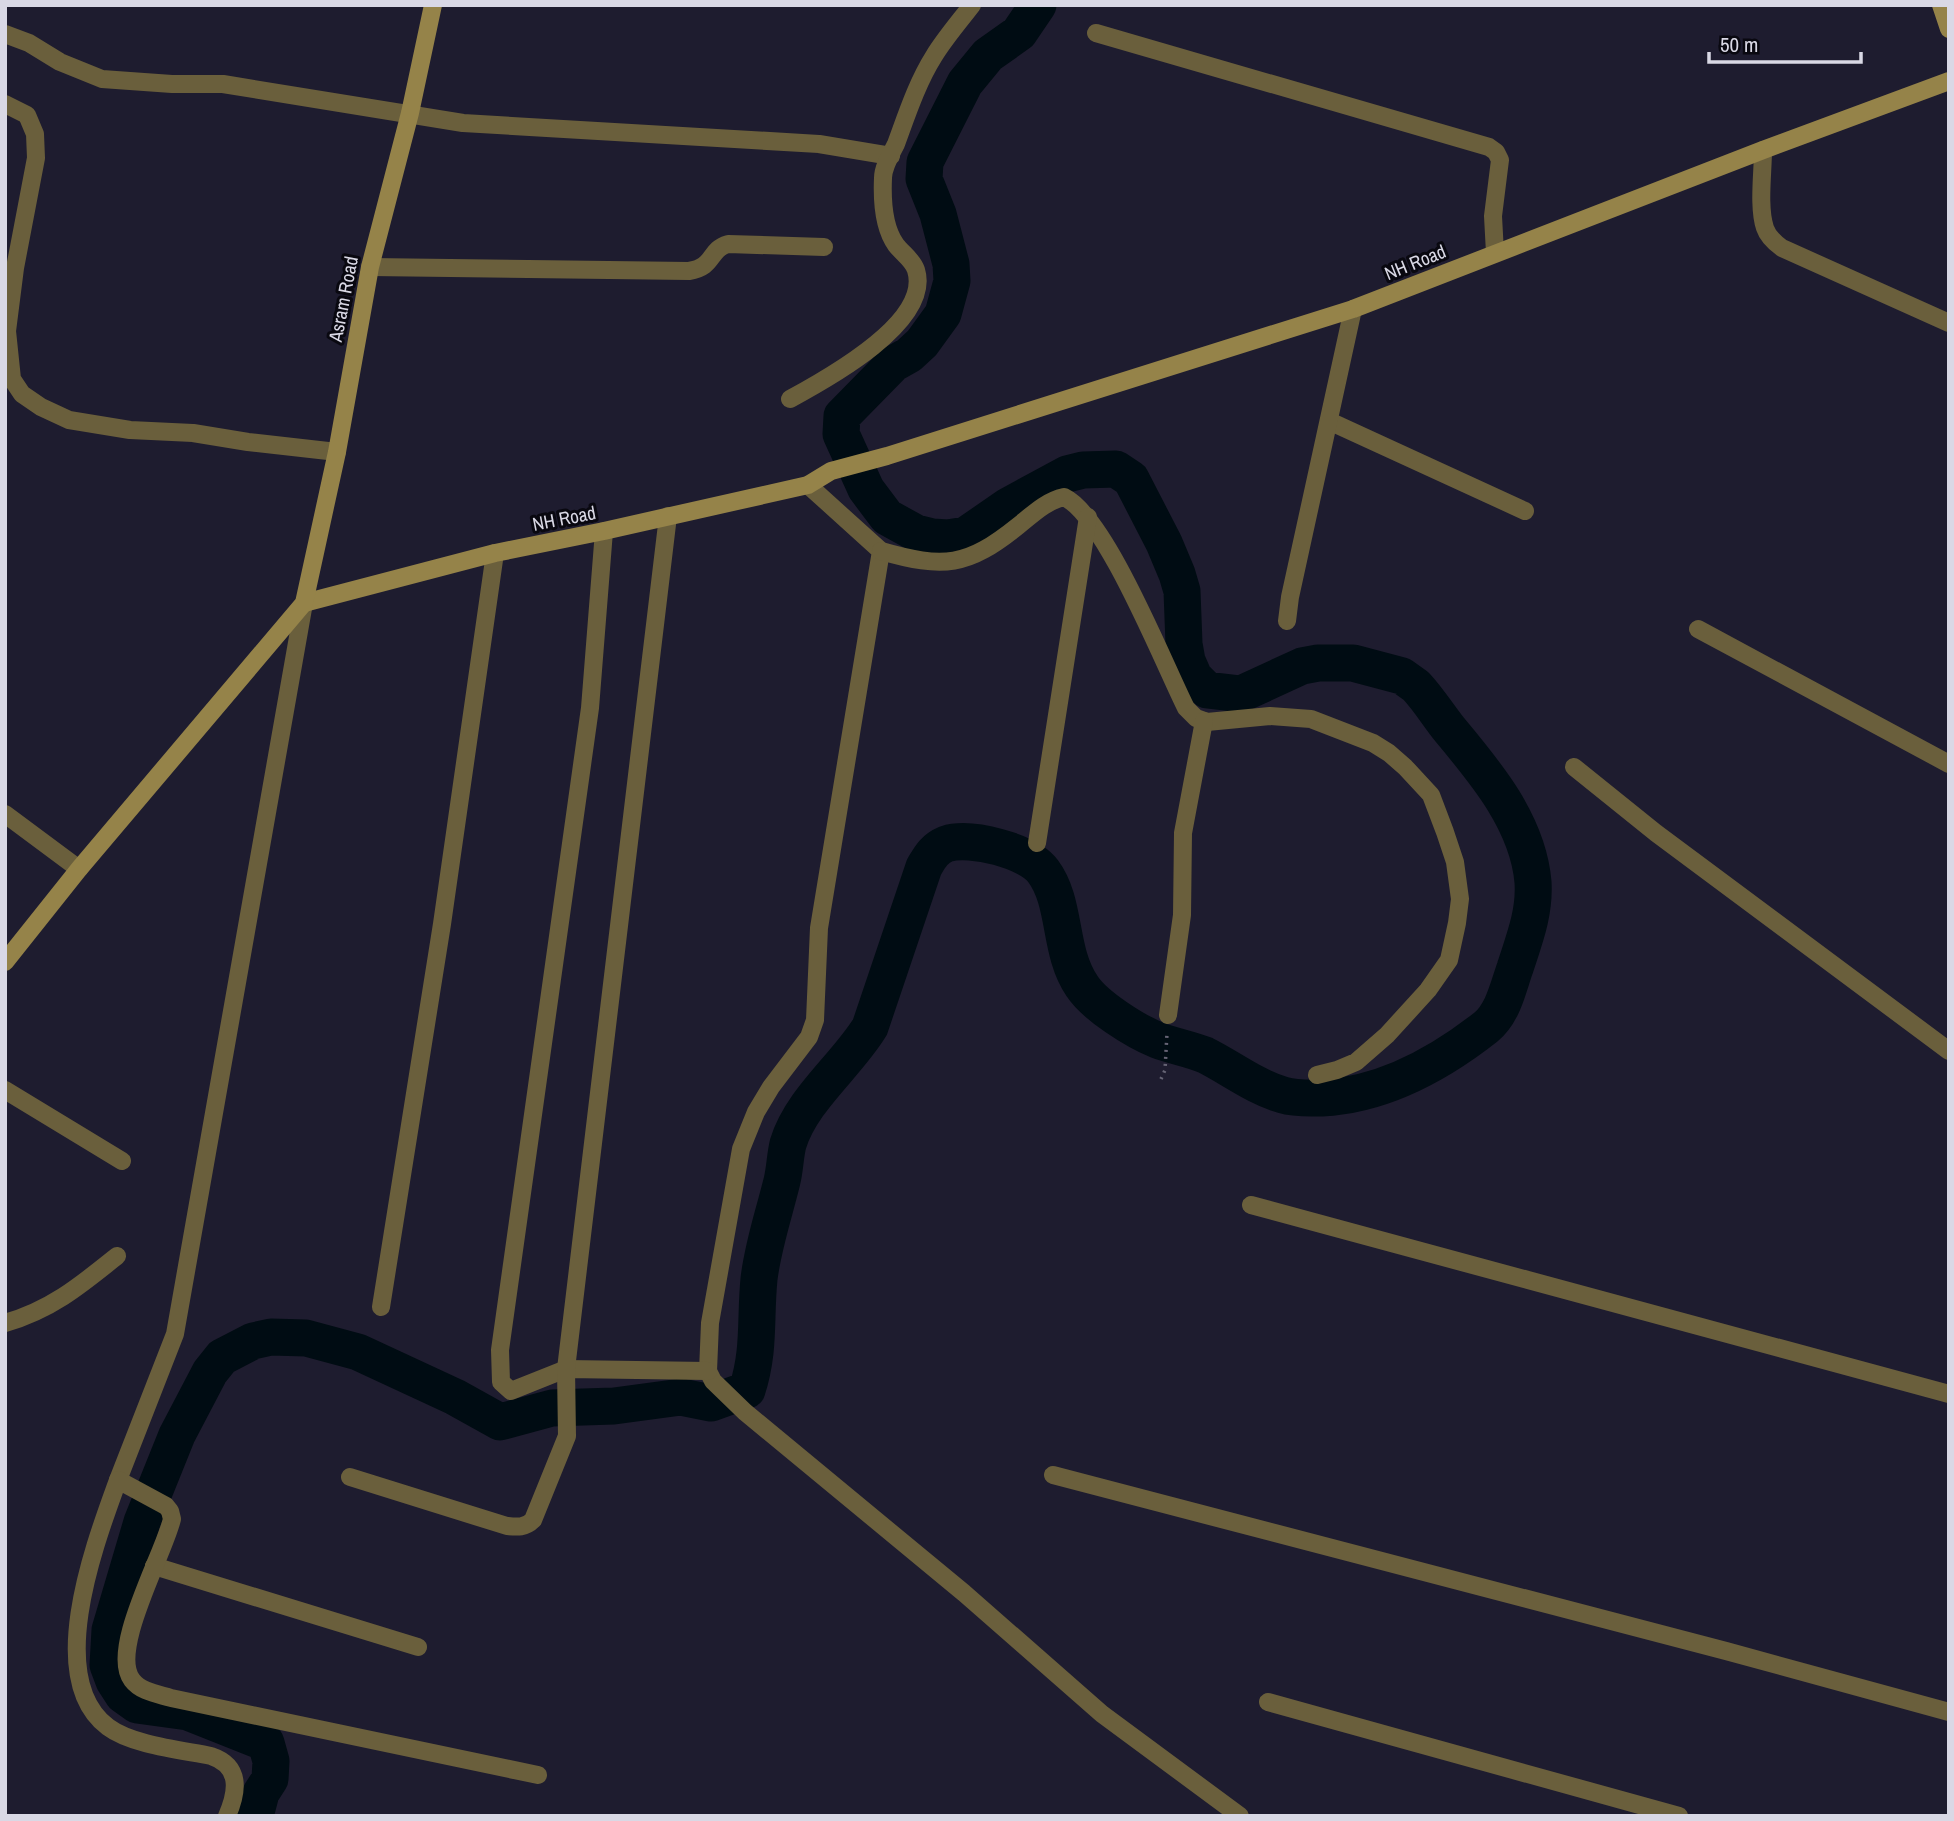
<svg xmlns="http://www.w3.org/2000/svg" width="1954" height="1821" viewBox="0 0 1954 1821" font-family="'Archivo Narrow',sans-serif">
	<style>
		.lines { fill: none; stroke-linecap: round; stroke-linejoin: round }
		.river { stroke: #000c13; stroke-width: 37 }
		.path { stroke: #666475; stroke-width: 3.5; stroke-dasharray: 2 5; stroke-linecap: butt }
		.minor { stroke: #6a5f3c; stroke-width: 18 }
		.tertiary { stroke: #6a5f3c; stroke-width: 18 }
		.secondary { stroke: #958349; stroke-width: 18 }
		.labels { text-anchor: middle; stroke-width: 6; stroke-linejoin: round; paint-order: stroke }
		.street-label { font-size: 19px; fill: #d9d8e5; stroke: #090810 }
	</style>
	<rect width="100%" height="100%" fill="#1e1c2f"/>
	<g class="lines">
		<path class="river" d="M255,1816L261,1793L270,1779L271,1761L266,1743L188,1712L137,1705L123,1695L114,1681L108,1665L110,1630L142,1522L177,1435L210,1372L222,1357L253,1341L271,1337L306,1338L358,1352L455,1397L500,1422L552,1408L614,1406L681,1397L711,1403L747,1390C760,1350 755,1319 759,1279C763,1245 774,1214 782,1181C785,1169 785,1156 788,1144C801,1100 847,1065 870,1027L924,867C930,857 934,849 946,844C971,836 1028,851 1043,871C1067,903 1058,951 1082,986C1095,1006 1135,1031 1157,1040C1173,1046 1190,1049 1205,1055C1231,1068 1255,1087 1283,1095C1296,1099 1309,1098 1322,1098C1383,1095 1439,1064 1486,1027C1503,1013 1508,988 1515,968C1524,940 1535,913 1533,882C1528,823 1486,773 1450,730C1438,715 1429,700 1416,686L1402,676L1353,663H1318L1302,666L1241,694L1207,690L1194,677L1187,661L1184,644L1182,591L1177,574L1164,543L1131,479L1116,469L1083,470L1067,474L1008,506L966,535L948,538L932,537L916,533L887,517L866,489L841,434L842,416L893,364L909,355L922,343L943,314L952,281L951,264L938,214L924,179L925,162L965,83L988,55L1019,33L1038,5"/>
		<path class="path" d="M1161,1079L1165,1070L1167,1033"/>
		<g class="minor">
			<path d="M1096,33L1489,147L1496,152L1500,160L1493,216L1495,253"/>
			<path d="M5,34L29,43L60,62L102,79L172,84H223L463,123L819,144L891,156"/>
			<path d="M5,104L27,115L35,134L36,158L15,268L7,331L12,379L22,394L41,407L69,420L130,430L193,433L248,442L337,452"/>
			<path d="M1763,150C1763,172 1758,207 1765,228C1768,237 1775,243 1782,248L1949,323"/>
			<path d="M370,267L689,271C715,267 708,250 728,244L824,247"/>
			<path d="M790,399C827,379 932,322 916,270C913,260 902,253 896,245C883,227 882,200 883,178C883,167 891,154 896,144C907,114 917,83 934,56C945,38 959,22 972,5"/>
			<path d="M1329,421L1525,511"/>
			<path d="M808,485L881,551L819,928L815,1020L809,1037L771,1087L756,1112L741,1149L710,1323L708,1371L713,1381L745,1412L964,1593L1102,1714L1240,1816"/>
			<path d="M604,531L590,708L500,1350L501,1382L511,1391L566,1369L708,1371"/>
			<path d="M881,551C944,569 967,567 1018,526C1033,514 1046,501 1064,497C1105,516 1163,662 1186,708L1196,718L1207,722L1270,716L1311,719L1373,743L1389,753L1405,767L1431,795L1445,832L1455,862L1460,899L1457,923L1449,960L1428,990L1387,1035L1356,1062L1337,1070L1317,1075"/>
			<path d="M1287,621L1290,597L1353,309"/>
			<path d="M1698,629L1949,764"/>
			<path d="M1574,767L1656,833L1949,1051"/>
			<path d="M1037,843L1088,517"/>
			<path d="M1168,1015L1182,915L1183,833L1204,721"/>
			<path d="M5,1090L122,1161"/>
			<path d="M1251,1205L1949,1394"/>
			<path d="M381,1307L442,924L495,553"/>
			<path d="M5,1323C51,1310 81,1285 117,1256"/>
			<path d="M1053,1475L1726,1651L1949,1712"/>
			<path d="M350,1477L507,1526C517,1527 525,1528 533,1520L567,1436L566,1369L668,516"/>
			<path d="M118,1480L175,1334L304,603"/>
			<path d="M154,1566L418,1647"/>
			<path d="M1268,1702L1679,1816"/>
			<path d="M227,1816C238,1791 241,1766 211,1756C181,1750 132,1745 108,1727C43,1678 96,1541 118,1480L166,1506L170,1511L172,1519C164,1554 109,1650 132,1680C141,1692 158,1694 171,1698L538,1775"/>
		</g>
		<path class="tertiary" d="M5,814L79,869"/>
		<g class="secondary">
			<path d="M1941,5L1949,29"/>
			<path d="M304,603L495,553L604,531L808,485L831,471L887,456L1353,309L1763,150L1949,81"/>
			<path d="M5,962L79,869L304,603L337,452L370,267L410,113L433,5"/>
		</g>
	</g>
	<g class="labels">
		<g class="street-label">
			<text transform="translate(1415 262) rotate(-22)" y="7">NH Road</text>
			<text transform="translate(343 299) rotate(-79)" y="7">Asram Road</text>
			<text transform="translate(564 518) rotate(-11)" y="7">NH Road</text>
		</g>
	</g>
	<rect width="1954" height="1821" fill="none" stroke="#d9d8e5" stroke-width="14"/>
	<path d="M1709 52v10h152v-10" fill="none" stroke="#d9d8e5" stroke-width="3.5"/>
	<text x="1720" y="52" font-size="21" fill="#d9d8e5" stroke="#090810" stroke-width="5" paint-order="stroke">50 m</text>
</svg>
